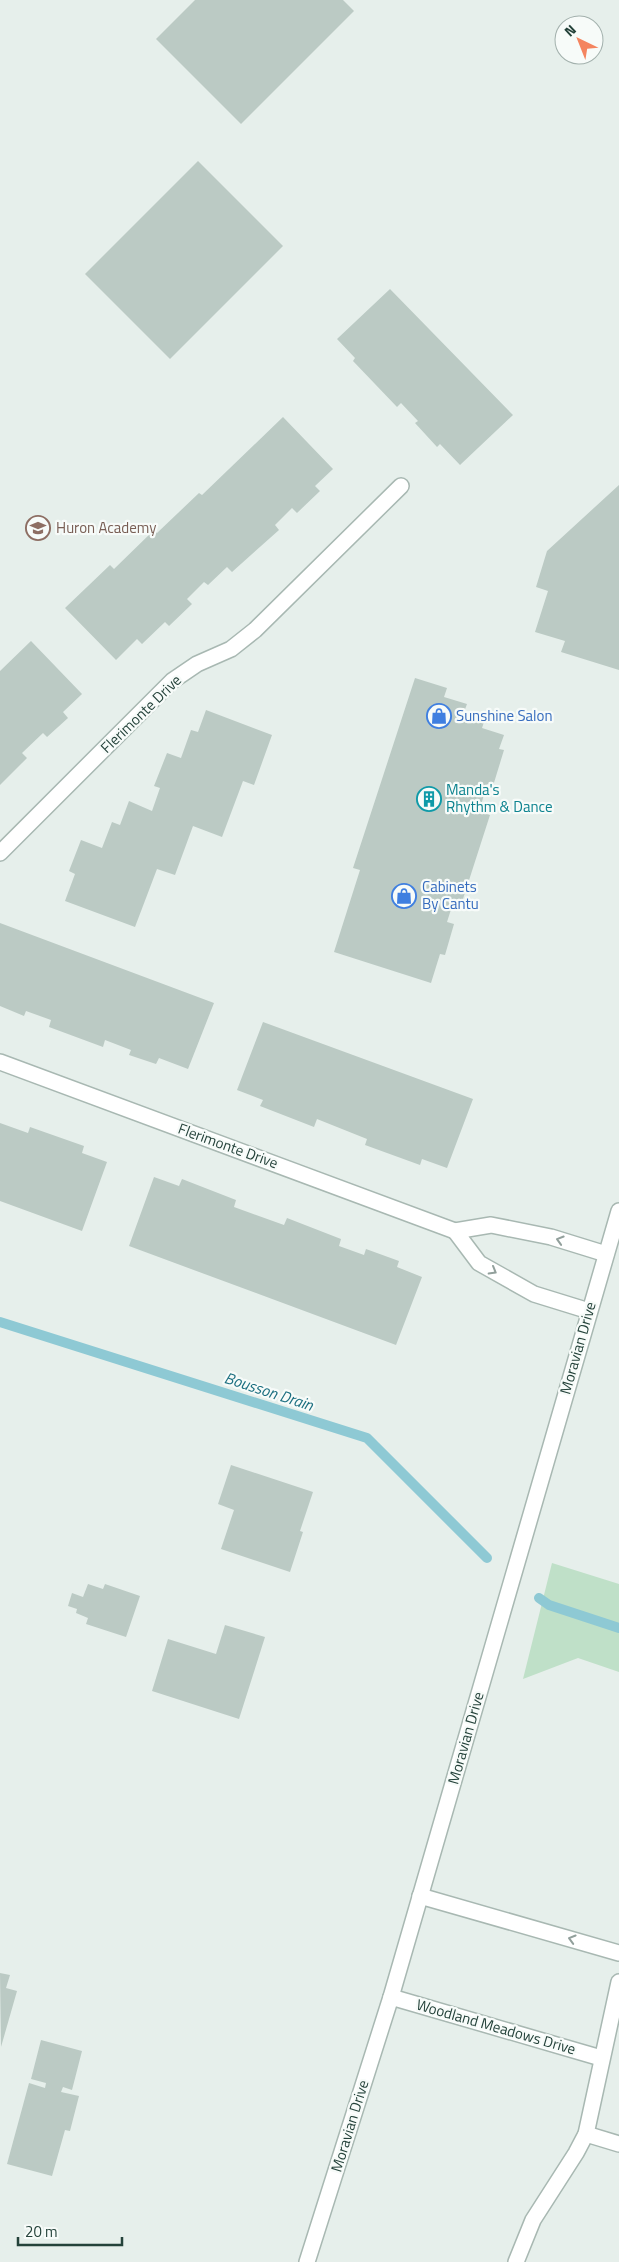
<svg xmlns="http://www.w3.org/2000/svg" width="619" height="2262" viewBox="0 0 619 2262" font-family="'Titillium Web',sans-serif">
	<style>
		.green { fill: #bfe0c8 }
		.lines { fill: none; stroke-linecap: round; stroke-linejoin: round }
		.stream { stroke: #8ec9d4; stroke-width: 10 }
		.building { fill: #bbcac4 }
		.minor-casing { stroke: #a8b8b2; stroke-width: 18 }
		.minor { stroke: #fff; stroke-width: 15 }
		.oneway { stroke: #92a09c }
		.labels { text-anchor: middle; stroke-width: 4.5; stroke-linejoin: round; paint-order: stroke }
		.education-label { font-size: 15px; fill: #785e54; stroke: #f7fbf9; text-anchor: start }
		.street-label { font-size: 15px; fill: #24423a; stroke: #f7fbf9 }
		.shop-label { font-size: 15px; fill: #366cbe; stroke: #f7fbf9; text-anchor: start }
		.culture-label { font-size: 15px; fill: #0d838f; stroke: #f7fbf9; text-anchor: start }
		.water-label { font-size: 16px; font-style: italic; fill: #1c6f80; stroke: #f7fbf9 }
	</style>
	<rect width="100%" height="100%" fill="#e6efeb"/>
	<path class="green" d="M552,1563L619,1584V1672L578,1658L523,1679Z"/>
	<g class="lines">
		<g class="stream">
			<path d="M0,1322L367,1438L487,1558"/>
			<path d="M539,1598L549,1605L619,1628"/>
		</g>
	</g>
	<g class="building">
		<path d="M195,0H343L354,11L241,124L156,39Z"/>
		<path d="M198,161L283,246L170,359L85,274Z"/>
		<path d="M390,289L513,415L460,465L440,444L437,447L415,423L418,421L401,403L397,407L353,361L355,358L337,339Z"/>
		<path d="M283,417L333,469L315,486L320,491L297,513L292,508L275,525L279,530L232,572L227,567L208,585L204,582L187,599L192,604L169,626L165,622L142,644L137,639L116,660L65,608L110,565L114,569L154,530L157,533L199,493L202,495Z"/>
		<path d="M619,485V670L561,652L565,641L535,632L548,591L536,587L547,551Z"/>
		<path d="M31,641L82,694L63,712L68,718L47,737L43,733L22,753L27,758L0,785V671Z"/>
		<path d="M415,678L447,688L444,697L467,704L464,712L485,719L482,728L504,735L499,749L504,750L493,786L487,784L479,812L490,815L462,902L454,900L447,922L454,924L445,955L440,954L431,983L334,952L360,870L353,868Z"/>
		<path d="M206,710L272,735L254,785L243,781L222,837L193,826L175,875L157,869L135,927L65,901L75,874L69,871L81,840L102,848L112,822L120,825L129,801L152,811L160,788L154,786L167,753L181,758L191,730L198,732Z"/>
		<path d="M0,923L214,1003L188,1069L159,1058L156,1064L129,1055L131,1050L105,1040L103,1047L49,1027L51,1020L26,1011L24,1016L0,1006Z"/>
		<path d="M263,1022L473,1099L447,1168L422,1159L420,1165L365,1145L367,1139L317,1119L314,1127L260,1106L263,1100L237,1090Z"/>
		<path d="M0,1123L28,1133L30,1127L84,1146L82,1153L107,1162L82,1231L0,1201Z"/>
		<path d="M154,1177L179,1186L182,1179L236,1200L234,1207L284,1225L287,1218L341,1239L339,1246L364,1255L366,1249L399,1261L397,1267L422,1277L396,1345L129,1246Z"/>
		<path d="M231,1465L313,1492L300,1531L303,1532L290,1572L221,1549L234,1510L218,1504Z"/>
		<path d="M88,1584L103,1589L105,1584L140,1596L126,1637L86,1624L88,1618L76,1613L77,1609L68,1606L72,1593L83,1597Z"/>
		<path d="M225,1625L265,1637L239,1719L152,1691L168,1639L216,1654Z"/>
		<path d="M0,1973L10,1975L6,1988L17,1991L1,2047Z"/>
		<path d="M41,2040L82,2051L72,2090L63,2087L61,2092L79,2096L70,2131L65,2130L52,2176L7,2164L29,2083L45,2088L46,2083L31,2079Z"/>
	</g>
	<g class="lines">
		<defs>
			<g id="minor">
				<path d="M0,853L172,681L197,664L231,649L255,630L401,486"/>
				<path d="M0,1062L455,1231"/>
				<path d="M589,1311L534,1294L479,1263L455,1231L491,1225L551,1237L606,1254"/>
				<path d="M420,1896L619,1953"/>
				<path d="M391,1997L601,2058"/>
				<path d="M586,2134L619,2144"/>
				<path d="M307,2262L391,1997L619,1211"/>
				<path d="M516,2262L533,2220L576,2153L586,2134L619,1982"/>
			</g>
		</defs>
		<use href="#minor" class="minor-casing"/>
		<use href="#minor" class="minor"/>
	</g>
	<defs><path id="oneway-chevron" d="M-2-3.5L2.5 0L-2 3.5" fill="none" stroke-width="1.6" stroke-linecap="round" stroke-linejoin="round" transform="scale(1.25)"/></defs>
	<g class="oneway">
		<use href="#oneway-chevron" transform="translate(560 1240) rotate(-163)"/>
		<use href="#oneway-chevron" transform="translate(493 1271) rotate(30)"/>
		<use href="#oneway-chevron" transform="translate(572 1939) rotate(-164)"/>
	</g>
	<defs>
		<symbol id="school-ring" viewBox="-11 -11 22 22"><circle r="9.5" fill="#f7fbf9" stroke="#8d6e63" stroke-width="1.5"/><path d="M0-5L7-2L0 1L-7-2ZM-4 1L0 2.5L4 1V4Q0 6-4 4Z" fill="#8d6e63"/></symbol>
		<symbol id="shop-ring" viewBox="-11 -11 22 22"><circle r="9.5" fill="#f7fbf9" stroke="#3f7fe0" stroke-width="1.5"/><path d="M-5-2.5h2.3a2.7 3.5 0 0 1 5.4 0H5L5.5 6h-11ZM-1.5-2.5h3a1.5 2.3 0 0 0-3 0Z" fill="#3f7fe0"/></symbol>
		<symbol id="building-ring" viewBox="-11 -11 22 22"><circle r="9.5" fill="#f7fbf9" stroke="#0f9aa8" stroke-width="1.5"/><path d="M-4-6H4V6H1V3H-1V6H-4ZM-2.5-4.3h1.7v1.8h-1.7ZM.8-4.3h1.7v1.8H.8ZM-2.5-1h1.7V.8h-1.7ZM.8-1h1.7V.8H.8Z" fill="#0f9aa8"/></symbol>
	</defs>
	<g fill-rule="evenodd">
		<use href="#school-ring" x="24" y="514" width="28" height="28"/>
		<use href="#shop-ring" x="425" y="702" width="28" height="28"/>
		<use href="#building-ring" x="415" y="785" width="28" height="28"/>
		<use href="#shop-ring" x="390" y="882" width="28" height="28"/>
	</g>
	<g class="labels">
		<g class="education-label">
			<text x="56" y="533">Huron Academy</text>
		</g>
		<g class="street-label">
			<text transform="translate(141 714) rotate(-44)" y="5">Flerimonte Drive</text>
			<text transform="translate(228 1146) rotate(20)" y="5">Flerimonte Drive</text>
			<text transform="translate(578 1348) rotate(-74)" y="5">Moravian Drive</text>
			<text transform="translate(466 1738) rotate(-74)" y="5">Moravian Drive</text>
			<text transform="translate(496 2027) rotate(16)" y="5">Woodland Meadows Drive</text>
			<text transform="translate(350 2126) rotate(-73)" y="5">Moravian Drive</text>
		</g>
		<g class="shop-label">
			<text x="456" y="721">Sunshine Salon</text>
			<text x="422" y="892">Cabinets<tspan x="422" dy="17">By Cantu</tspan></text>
		</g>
		<g class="culture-label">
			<text x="446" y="795">Manda's<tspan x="446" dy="17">Rhythm &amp; Dance</tspan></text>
		</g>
		<g class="water-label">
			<text transform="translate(269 1391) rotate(18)" y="6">Bousson Drain</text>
		</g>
	</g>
	<g transform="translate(579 40) rotate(317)"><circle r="24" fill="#f7fbf9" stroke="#a3b1ad"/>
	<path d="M0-4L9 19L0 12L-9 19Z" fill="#f4845f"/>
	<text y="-8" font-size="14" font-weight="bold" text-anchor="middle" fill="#24423a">N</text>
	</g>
	<path d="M18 2237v8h104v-8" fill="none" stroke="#24423a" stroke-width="2.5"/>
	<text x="25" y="2237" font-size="15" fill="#24423a" stroke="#f7fbf9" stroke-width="4" paint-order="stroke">20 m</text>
</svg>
